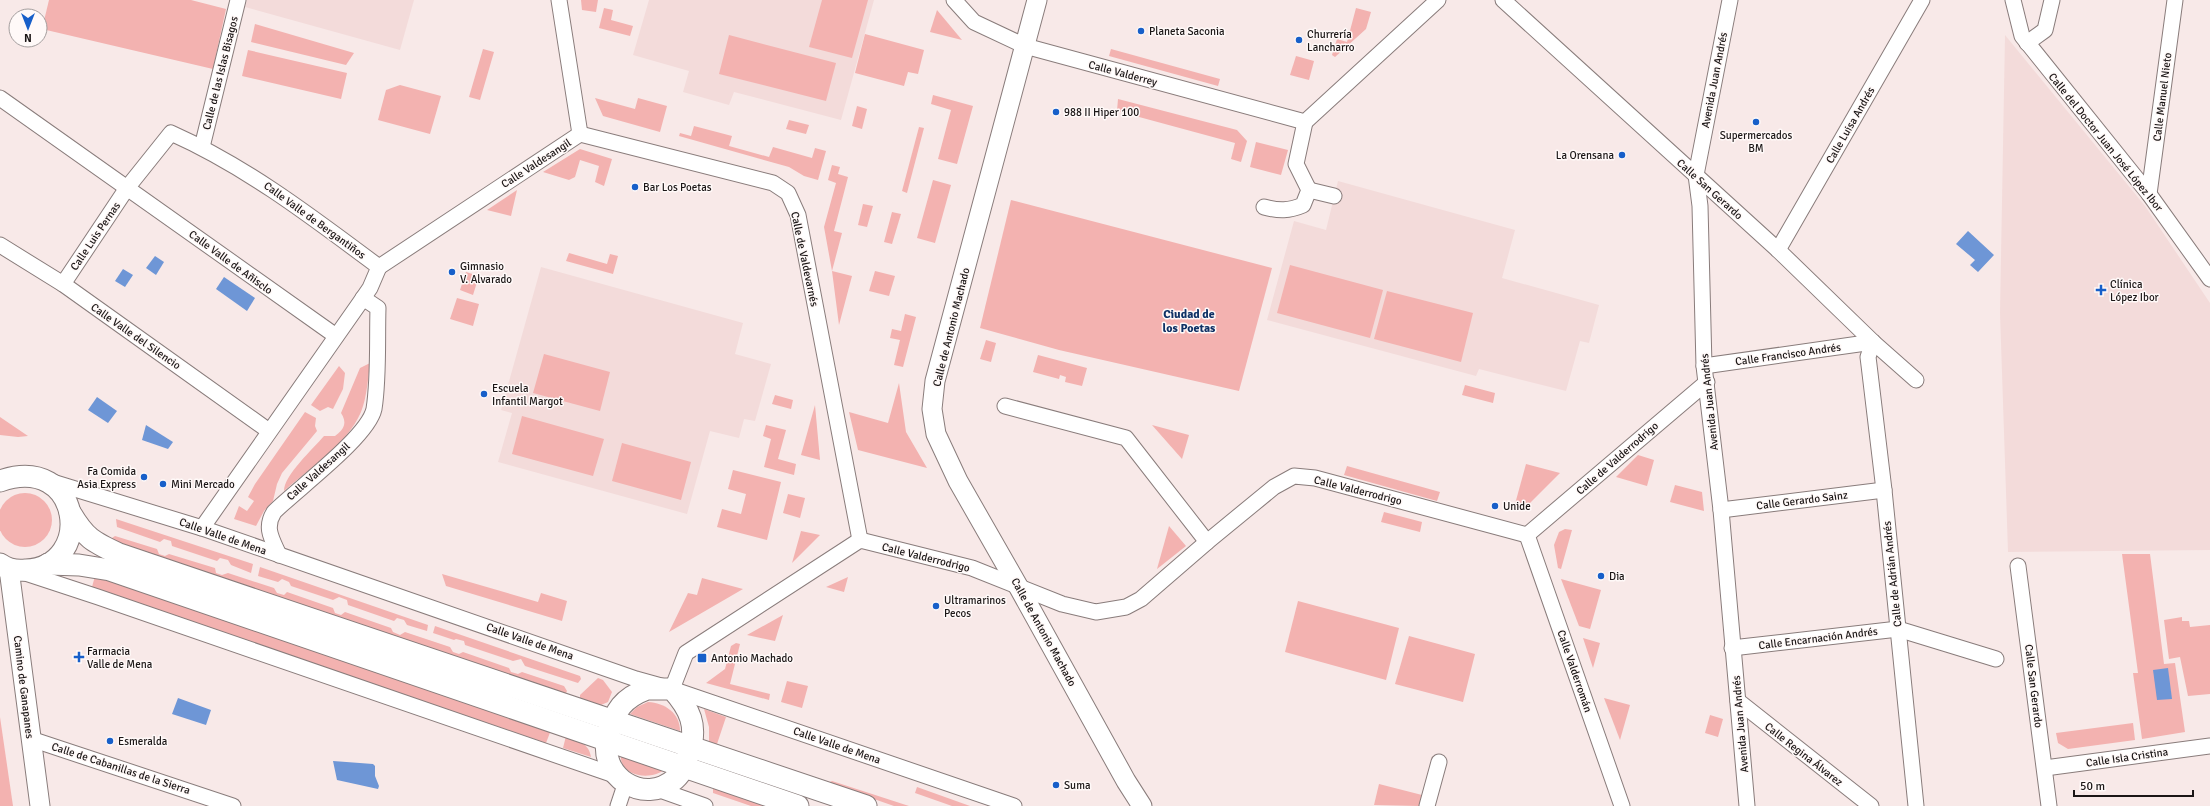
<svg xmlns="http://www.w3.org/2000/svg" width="2210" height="806" viewBox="0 0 2210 806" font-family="Signika,sans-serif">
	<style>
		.built { fill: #f3dbda }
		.green { fill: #f3b2b0 }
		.water { fill: #6e96d6 }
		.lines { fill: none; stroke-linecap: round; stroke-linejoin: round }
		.minor-casing { stroke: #897c7b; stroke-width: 17 }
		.tertiary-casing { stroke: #897c7b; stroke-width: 21 }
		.secondary-casing { stroke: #897c7b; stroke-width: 23 }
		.minor { stroke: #fff; stroke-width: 15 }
		.tertiary { stroke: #fff; stroke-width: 19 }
		.secondary { stroke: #fff; stroke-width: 21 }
		.poi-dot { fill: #175fc9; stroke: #fff9f8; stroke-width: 1.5 }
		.labels { text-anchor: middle; stroke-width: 3; stroke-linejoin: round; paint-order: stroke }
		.poi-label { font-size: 11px; fill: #1b1616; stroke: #fff9f8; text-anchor: start }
		.street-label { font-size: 11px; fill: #1b1616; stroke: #fff9f8 }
		.neighbourhood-label { font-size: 12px; font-weight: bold; fill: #0f3165; stroke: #fff9f8 }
	</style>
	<rect width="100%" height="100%" fill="#f8e9e8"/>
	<g class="built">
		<path d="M247,0H414L400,50L245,7Z"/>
		<path d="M649,0H874L841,120L734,92L729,105L683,92L689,71L633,55Z"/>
		<path d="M2005,35L2145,206L2210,303V550L2008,552L2000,313Z"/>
		<path d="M1338,181L1515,230L1502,278L1599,305L1589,343L1580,341L1566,391L1479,369L1476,376L1267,320L1294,221L1326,230Z"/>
		<path d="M541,267L743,323L735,354L771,364L755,421L744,419L739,438L710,431L687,514L498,462L512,413L501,410Z"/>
	</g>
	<g class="green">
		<path d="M49,0H191L226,9L213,69L42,29Z"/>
		<path d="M581,0H598L596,12L582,10Z"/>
		<path d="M822,0H868L852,58L809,47Z"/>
		<path d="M604,8L613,10L611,20L633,26L630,36L599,28Z"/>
		<path d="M1356,8L1371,12L1366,29L1335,57L1332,55L1337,39L1347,42Z"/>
		<path d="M937,10L962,40L930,32Z"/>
		<path d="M255,24L354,53L346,65L251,42Z"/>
		<path d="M865,34L924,50L918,74L908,72L904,86L855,73Z"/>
		<path d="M729,35L836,63L826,101L719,74Z"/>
		<path d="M483,49L494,52L480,100L469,97Z"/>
		<path d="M1111,49L1220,79L1218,86L1109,56Z"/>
		<path d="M248,50L347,73L341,99L242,76Z"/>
		<path d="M1296,56L1314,61L1309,80L1290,75Z"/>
		<path d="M400,85L441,96L430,134L378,120L386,90Z"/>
		<path d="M933,95L973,106L957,164L938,159L951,110L931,104Z"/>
		<path d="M595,98L635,109L638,98L667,106L660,132L603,116Z"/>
		<path d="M1118,99L1237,130L1247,141L1241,162L1231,159L1235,143L1117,111Z"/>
		<path d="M857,106L867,109L862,129L852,126Z"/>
		<path d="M789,120L809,125L806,134L786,129Z"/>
		<path d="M694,126L732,136L729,146L769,157L773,147L812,158L815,148L826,151L818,180L804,176L789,167L679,136L680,133L691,136Z"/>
		<path d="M919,127L924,128L907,193L902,191Z"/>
		<path d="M1256,142L1288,150L1281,175L1250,167Z"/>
		<path d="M580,149L612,159L604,186L595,182L599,166L580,160L575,177L569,180L543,172Z"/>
		<path d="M832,165L840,167L838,174L848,177L834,231L842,233L832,271L852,276L839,325L832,271L824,227L836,183L828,180Z"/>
		<path d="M933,180L951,185L935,243L917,238Z"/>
		<path d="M517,190L511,216L487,210Z"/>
		<path d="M1011,200L1272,268L1239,391L1059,350L980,328Z"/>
		<path d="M863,204L873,206L867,227L858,225Z"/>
		<path d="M892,212L901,214L892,244L884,242Z"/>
		<path d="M569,253L607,264L610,254L618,256L613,274L566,261Z"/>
		<path d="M1290,265L1383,290L1370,338L1277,313Z"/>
		<path d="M875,271L895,276L889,296L869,291Z"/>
		<path d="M466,272L479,276L473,295L460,290Z"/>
		<path d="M1387,291L1473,313L1461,362L1374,339Z"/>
		<path d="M457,298L479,304L473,326L450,319Z"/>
		<path d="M905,314L916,317L903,367L894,365L900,340L890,338L892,329L901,331Z"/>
		<path d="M986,340L996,343L991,362L980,359Z"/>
		<path d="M544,354L610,372L600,411L533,393Z"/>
		<path d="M1038,355L1087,368L1082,386L1065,382L1066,377L1060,375L1059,379L1033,372Z"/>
		<path d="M370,363C368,378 367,397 361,412C346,446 311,467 284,491C284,475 313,449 324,436H335C345,429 347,422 341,413L360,368Z"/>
		<path d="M339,366L345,373L343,389L333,409L328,407L320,411L311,405Z"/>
		<path d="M899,383L906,432L927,468L858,450L849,412L888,423Z"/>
		<path d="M1465,385L1495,393L1493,403L1462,395Z"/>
		<path d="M775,395L793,400L791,409L772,404Z"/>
		<path d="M815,405L820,460L801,455Z"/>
		<path d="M305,412L316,418L315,426L317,431L282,473L277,484L273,501L264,511L256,526L234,519L239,506L247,511L254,501L248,497L255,484Z"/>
		<path d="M522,416L604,439L593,476L512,454Z"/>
		<path d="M0,417L28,436L18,437L0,435Z"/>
		<path d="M766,425L786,430L778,459L796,464L794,475L764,467L771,439L763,436Z"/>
		<path d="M1152,425L1189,435L1182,459Z"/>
		<path d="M622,443L691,462L681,500L612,481Z"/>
		<path d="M1638,455L1654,460L1647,486L1616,477Z"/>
		<path d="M1526,464L1560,473L1526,507L1515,504Z"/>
		<path d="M1347,466L1440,492L1437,501L1344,475Z"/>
		<path d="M733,470L781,482L767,540L717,527L722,509L741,514L746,494L728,489Z"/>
		<path d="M1675,485L1702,492L1704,511L1670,502Z"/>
		<circle cx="25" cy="520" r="27"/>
		<path d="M788,494L805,498L800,518L783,513Z"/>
		<path d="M1384,512L1422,522L1420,532L1381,522Z"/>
		<path d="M116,519L253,564L251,573L231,565L228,560L220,558L217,561L172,546L171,541L164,539L160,542L117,527Z"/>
		<path d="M1169,526L1186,546L1157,569Z"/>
		<path d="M1565,529L1572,530L1561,569L1558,568L1554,545L1559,532Z"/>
		<path d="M801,531L820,535L792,563Z"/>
		<path d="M115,536L157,549L159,554L165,556L169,554L215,568L216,573L222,575L228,573L274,588L277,593L284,595L287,592L333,608L335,613L341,615L345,612L391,628L393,632L400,635L405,632L450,647L453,652L459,654L463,652L509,668L511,672L518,674L522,672L564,686L567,691L564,697L109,540Z"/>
		<path d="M2122,554H2150L2164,664L2175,663L2185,732L2142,739L2133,673H2138Z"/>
		<path d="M260,567L428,625L427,631L407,625L404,620L397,618L394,621L348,605L347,600L339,597L333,600L291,586L289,582L282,579L278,582L258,576Z"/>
		<path d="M442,574L538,602L541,593L567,601L562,621L446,586Z"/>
		<path d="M95,576L551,730L546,743L92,587Z"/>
		<path d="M848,577L844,592L826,587Z"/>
		<path d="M702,578L743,589L669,632L688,593L697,595Z"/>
		<path d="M1561,579L1601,590L1590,629L1579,626Z"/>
		<path d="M1298,601L1399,628L1386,680L1285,652Z"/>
		<path d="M783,615L775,641L747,635Z"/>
		<path d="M2182,617V621H2189L2190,627L2210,625V694L2188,696L2180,657L2169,659L2164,620Z"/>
		<path d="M435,626L580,676L581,679L578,683L525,666L521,659L513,661L465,645L464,641L456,639L454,640L433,633Z"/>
		<path d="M1409,636L1475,654L1463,702L1395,684Z"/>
		<path d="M1583,638L1600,643L1593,668Z"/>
		<path d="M736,643L740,644L730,684L770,694L769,700L706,683L725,669L731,646Z"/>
		<path d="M598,678L603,680L612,692L608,702L601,705L580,699V695Z"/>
		<path d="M787,681L808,686L802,708L781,702Z"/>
		<path d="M1604,698L1630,705L1620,740Z"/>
		<path d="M648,702C665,703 680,713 680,731L630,714L637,707Z"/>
		<path d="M704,709L726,717L717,744L709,742V727Z"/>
		<path d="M1710,715L1723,719L1718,737L1705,733Z"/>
		<path d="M0,717L13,806H0Z"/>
		<path d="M2133,723L2135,740L2068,749L2058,743L2056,733Z"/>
		<path d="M566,736C578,741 589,743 591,757L563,748Z"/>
		<path d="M621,755L665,769C652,781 619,777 621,755Z"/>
		<path d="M832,781L909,806H894L828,783Z"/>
		<path d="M1379,784L1422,795L1419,806L1374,805Z"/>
		<path d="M713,785L775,806H751L713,793Z"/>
		<path d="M917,787L970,806H952L915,793Z"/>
	</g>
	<g class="water">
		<path d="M1968,231L1994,255L1978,272L1970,265L1975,260L1956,244Z"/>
		<path d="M155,256L164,262L156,275L146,268Z"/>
		<path d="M123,269L133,275L125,287L115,281Z"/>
		<path d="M224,277L255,298L247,311L216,289Z"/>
		<path d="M97,397L117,411L108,423L88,410Z"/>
		<path d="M146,425L173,442L168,449L142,440Z"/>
		<path d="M2168,668L2172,699L2157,700L2153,670Z"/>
		<path d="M178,698L211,710L206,725L172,714Z"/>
		<path d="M333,761L373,764L375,766V776L379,786L378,789L337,780Z"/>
	</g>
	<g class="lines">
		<defs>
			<g id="minor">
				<path d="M559,0L580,134"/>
				<path d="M954,0L974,22L1025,46L1305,122L1438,0"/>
				<path d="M1503,0L1778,250L1873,342L1916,380"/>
				<path d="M1730,0L1696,175L1700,206L1704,366L1721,510L1747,806"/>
				<path d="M2013,0L2022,36L2149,194L2210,279"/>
				<path d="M2027,43L2045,30L2052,0"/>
				<path d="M0,98L336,336"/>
				<path d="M580,134L773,183L788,193L798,215L860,540"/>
				<path d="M202,147L238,0"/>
				<path d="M1309,190L1334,196"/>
				<path d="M2149,194L2175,0"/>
				<path d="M1264,207C1279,211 1289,211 1303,205L1309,190L1296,164L1305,122"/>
				<path d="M0,245L63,284L269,431"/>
				<path d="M1778,250L1922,0"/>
				<path d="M379,267L580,134"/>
				<path d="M63,284L127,188L171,133C247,167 312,217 379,267L370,288L359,304L202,528"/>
				<path d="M1873,342L1868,357L1869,365L1884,490L1916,806"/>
				<path d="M1704,366L1873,342"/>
				<path d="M1005,406L1126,438L1207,542"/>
				<path d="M49,481L202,528L636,679L672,689L1014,806"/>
				<path d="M1721,510L1884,490"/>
				<path d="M1527,535L1622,806"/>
				<path d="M1527,535L1707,382"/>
				<path d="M279,555C272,539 264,528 274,512C297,489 368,437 374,409C379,378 377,339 378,308L363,298"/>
				<path d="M2018,566L2049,806"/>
				<path d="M19,571L98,597L614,775"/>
				<path d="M1732,648L1898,629L1996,659"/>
				<path d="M672,689L686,653L860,540L972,568L1062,604L1096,612L1126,607L1141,599L1207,542L1274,487L1294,476L1315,478L1527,535"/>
				<path d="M1738,701L1871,806"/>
				<path d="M31,739L233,806"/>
				<path d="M2045,768L2210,746"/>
				<path d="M657,789L705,806"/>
				<path d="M618,806L625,785"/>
				<path d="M1427,806L1439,762"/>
			</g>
			<g id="tertiary">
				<path d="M1037,0L935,381L932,409L936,434L958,481L1018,586L1126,781L1142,806"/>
				<path d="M9,569L40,806"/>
			</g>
			<g id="secondary">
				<path d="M0,481C82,452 96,567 26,570C17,571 8,570 0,564"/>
				<path d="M70,512C85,538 93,542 119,554L866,806"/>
				<path d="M48,564L79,565L110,570L798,806"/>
				<path d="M647,689H672C690,709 698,726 689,752C686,762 683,772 675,779C644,806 597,777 608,735C615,710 623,698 647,689Z"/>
			</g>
		</defs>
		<use href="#minor" class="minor-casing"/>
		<use href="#tertiary" class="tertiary-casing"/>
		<use href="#secondary" class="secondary-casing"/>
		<use href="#minor" class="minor"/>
		<use href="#tertiary" class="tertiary"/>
		<use href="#secondary" class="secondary"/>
	</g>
	<g class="poi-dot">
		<circle cx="1141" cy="31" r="4"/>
		<circle cx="1299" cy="40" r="4"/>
		<circle cx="1056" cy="112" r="4"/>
		<circle cx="1756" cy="122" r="4"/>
		<circle cx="1622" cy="155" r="4"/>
		<circle cx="635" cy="187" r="4"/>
		<circle cx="452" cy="272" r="4"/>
		<path d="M2099 284h4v4h4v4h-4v4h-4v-4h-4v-4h4z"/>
		<circle cx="484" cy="394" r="4"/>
		<circle cx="144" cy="477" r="4"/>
		<circle cx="163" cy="484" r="4"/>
		<circle cx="1495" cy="506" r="4"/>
		<circle cx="1601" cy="576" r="4"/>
		<circle cx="936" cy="606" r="4"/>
		<path d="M77 651h4v4h4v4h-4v4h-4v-4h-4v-4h4z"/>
		<rect x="697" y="653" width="10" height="10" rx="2"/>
		<circle cx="110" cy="741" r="4"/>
		<circle cx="1056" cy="785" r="4"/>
	</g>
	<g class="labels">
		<g class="poi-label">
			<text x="1149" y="35">Planeta Saconia</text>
			<text x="1307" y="38">Churrería<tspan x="1307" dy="13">Lancharro</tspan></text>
			<text x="1064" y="116">988 II Hiper 100</text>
			<text x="1756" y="139" text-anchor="middle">Supermercados<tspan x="1756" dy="13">BM</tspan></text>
			<text x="1614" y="159" text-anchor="end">La Orensana</text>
			<text x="643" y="191">Bar Los Poetas</text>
			<text x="460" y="270">Gimnasio<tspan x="460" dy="13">V. Alvarado</tspan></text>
			<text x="2110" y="288">Clínica<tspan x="2110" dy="13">López Ibor</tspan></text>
			<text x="492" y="392">Escuela<tspan x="492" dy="13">Infantil Margot</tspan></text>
			<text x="136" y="475" text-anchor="end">Fa Comida<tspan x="136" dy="13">Asia Express</tspan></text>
			<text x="171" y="488">Mini Mercado</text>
			<text x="1503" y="510">Unide</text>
			<text x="1609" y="580">Dia</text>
			<text x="944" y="604">Ultramarinos<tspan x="944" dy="13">Pecos</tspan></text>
			<text x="87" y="655">Farmacia<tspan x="87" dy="13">Valle de Mena</tspan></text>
			<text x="711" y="662">Antonio Machado</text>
			<text x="118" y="745">Esmeralda</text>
			<text x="1064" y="789">Suma</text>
		</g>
		<g class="street-label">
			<text transform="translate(220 73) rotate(-76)" y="4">Calle de las Islas Bisagos</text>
			<text transform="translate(1123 73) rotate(15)" y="4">Calle Valderrey</text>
			<text transform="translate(1714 80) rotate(-79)" y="4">Avenida Juan Andrés</text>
			<text transform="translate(2162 97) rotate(-83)" y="4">Calle Manuel Nieto</text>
			<text transform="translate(1850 125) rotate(-60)" y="4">Calle Luisa Andrés</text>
			<text transform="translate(2106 142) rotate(51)" y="4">Calle del Doctor Juan José López Ibor</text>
			<text transform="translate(536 163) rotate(-33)" y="4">Calle Valdesangil</text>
			<text transform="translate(1710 189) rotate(42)" y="4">Calle San Gerardo</text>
			<text transform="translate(315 220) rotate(36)" y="4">Calle Valle de Bergantiños</text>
			<text transform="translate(95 236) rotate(-56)" y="4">Calle Luis Pernas</text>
			<text transform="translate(805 259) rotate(78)" y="4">Calle de Valdevarnés</text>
			<text transform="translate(231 262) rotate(36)" y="4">Calle Valle de Añisclo</text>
			<text transform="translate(951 327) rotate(-76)" y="4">Calle de Antonio Machado</text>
			<text transform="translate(136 336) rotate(35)" y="4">Calle Valle del Silencio</text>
			<text transform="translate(1788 354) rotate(-8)" y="4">Calle Francisco Andrés</text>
			<text transform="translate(1709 402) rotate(-96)" y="4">Avenida Juan Andrés</text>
			<text transform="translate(1617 458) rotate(-41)" y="4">Calle de Valderrodrigo</text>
			<text transform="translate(318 471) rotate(-42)" y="4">Calle Valdesangil</text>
			<text transform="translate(1358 490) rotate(14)" y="4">Calle Valderrodrigo</text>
			<text transform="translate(1802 500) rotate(-7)" y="4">Calle Gerardo Sainz</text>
			<text transform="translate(223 536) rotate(19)" y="4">Calle Valle de Mena</text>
			<text transform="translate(926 557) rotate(14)" y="4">Calle Valderrodrigo</text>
			<text transform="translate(1892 574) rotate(-96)" y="4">Calle de Adrián Andrés</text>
			<text transform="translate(1044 632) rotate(61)" y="4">Calle de Antonio Machado</text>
			<text transform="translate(1818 638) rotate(-7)" y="4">Calle Encarnación Andrés</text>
			<text transform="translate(530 641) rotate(19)" y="4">Calle Valle de Mena</text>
			<text transform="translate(1575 671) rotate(71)" y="4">Calle Valderromán</text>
			<text transform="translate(2034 686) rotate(83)" y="4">Calle San Gerardo</text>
			<text transform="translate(24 687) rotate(83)" y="4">Camino de Ganapanes</text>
			<text transform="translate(1740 724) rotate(-95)" y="4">Avenida Juan Andrés</text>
			<text transform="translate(837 745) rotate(19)" y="4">Calle Valle de Mena</text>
			<text transform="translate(1804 754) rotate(38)" y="4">Calle Regina Álvarez</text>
			<text transform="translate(2127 757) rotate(-8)" y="4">Calle Isla Cristina</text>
			<text transform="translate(121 768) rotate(18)" y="4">Calle de Cabanillas de la Sierra</text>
		</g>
		<g class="neighbourhood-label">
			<text x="1189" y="318">Ciudad de<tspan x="1189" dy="14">los Poetas</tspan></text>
		</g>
	</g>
	<g transform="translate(28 28) rotate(180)"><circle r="19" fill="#fff9f8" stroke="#a49e9e"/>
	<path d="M0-3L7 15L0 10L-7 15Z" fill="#175fc9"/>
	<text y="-6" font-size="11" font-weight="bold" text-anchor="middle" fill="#1b1616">N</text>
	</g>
	<path d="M2074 790v6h119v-6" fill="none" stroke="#1b1616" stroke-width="2"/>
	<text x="2080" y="790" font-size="12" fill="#1b1616" stroke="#fff9f8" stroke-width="3" paint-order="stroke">50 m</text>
</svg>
